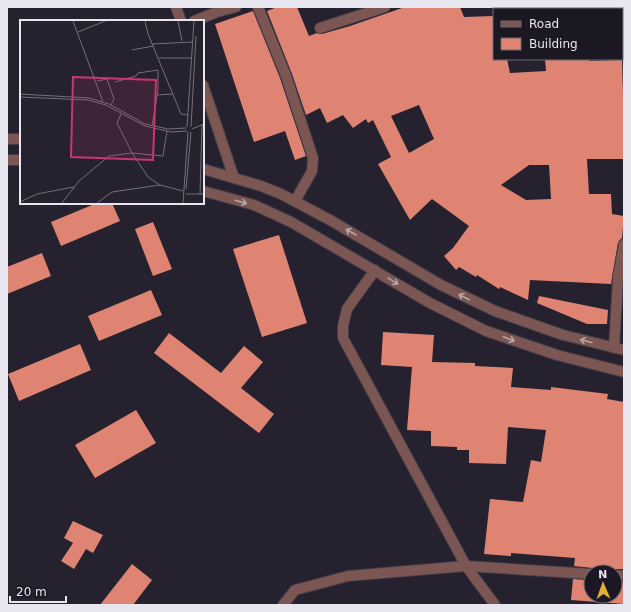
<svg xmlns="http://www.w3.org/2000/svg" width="631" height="612" viewBox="0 0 631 612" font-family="'DejaVu Sans',sans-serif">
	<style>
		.building { fill: #df8473; fill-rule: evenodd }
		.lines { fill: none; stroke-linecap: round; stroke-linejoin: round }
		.street-casing { stroke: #403d49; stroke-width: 12 }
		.street { stroke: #7c5652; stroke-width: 10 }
		.oneway { stroke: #b7a5a8 }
		.inset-road { fill: none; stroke: #73707b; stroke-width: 1 }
		.view { fill: #c83771; fill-opacity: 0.15; stroke: #c83771; stroke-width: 2 }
		.inset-edge { fill: none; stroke: #e8e6ef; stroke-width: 2 }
	</style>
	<rect width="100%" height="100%" fill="#25212e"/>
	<g class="building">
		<path d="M277,7H297L309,36L317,33L322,34L350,26L405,7H460L464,17L494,16V59H507L510,73L546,71L545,59H589V61L622,60L623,93H624V159H587L589,194H611L612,214L624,216L622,238L618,243L611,284L530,280L528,300L500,287L499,289L477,275L476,277L459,267L456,270L444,256L453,248L469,226L432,199L410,220L378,164L391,157L373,120L368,123L366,119L353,128L343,115L327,123L320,108L306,115L292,74L267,11ZM419,105L434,139L409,153L391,116ZM529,165H549L551,199L526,200L501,185Z"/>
		<path d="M253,11L280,78L306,156L295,160L285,131L254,142L215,24Z"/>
		<path d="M97,203H112L120,221L61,246L51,222Z"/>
		<path d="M153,222L172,269L153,276L135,229Z"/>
		<path d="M279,235L307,323L262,337L233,249Z"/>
		<path d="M42,253L51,276L7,294V267Z"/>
		<path d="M151,290L162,315L99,341L88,316Z"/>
		<path d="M539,296L608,310L607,324H587L537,303Z"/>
		<path d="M383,332L434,335L432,362L475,363V366L513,368L511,387L551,390V387L608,394L607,399L624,402V569H612L609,572H597L595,569L592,568L574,566L575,558L511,553V556L484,554L490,499L523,502L531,460L541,462L546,430L508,427L506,464L469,463V450H457V447L431,446V431L407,430L412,367L381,365Z"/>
		<path d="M169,333L221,373L244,346L263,362L241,388L274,414L259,433L154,353Z"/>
		<path d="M80,344L91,370L19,401L8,374Z"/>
		<path d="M136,410L156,443L95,478L75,445Z"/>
		<path d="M73,521L103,535L93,553L86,549L74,569L61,561L73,543L64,538Z"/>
		<path d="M132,564L152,580L133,605H100Z"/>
		<path d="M573,579L591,580V596H615V582H624V604L571,600Z"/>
	</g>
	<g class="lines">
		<defs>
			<g id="street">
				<path d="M176,7L181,21"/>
				<path d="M258,7L286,76L313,158L312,171L295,201"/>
				<path d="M194,21L217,12L236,7"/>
				<path d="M320,28L385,7"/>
				<path d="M203,85L234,178"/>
				<path d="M7,139H21"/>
				<path d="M7,160H21"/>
				<path d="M203,169L261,186L281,194L330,220L441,285L495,311L563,335L624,350"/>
				<path d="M203,191L254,205L291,222L430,303L486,331L557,355L624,372"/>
				<path d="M375,270L347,309L343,326V338L466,566L495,605"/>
				<path d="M614,348L618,277L624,244"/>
				<path d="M615,575L624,576"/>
				<path d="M283,605L295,590L348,576L466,566L591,574"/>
			</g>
		</defs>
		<use href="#street" class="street-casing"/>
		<use href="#street" class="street"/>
	</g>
	<defs><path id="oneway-shaft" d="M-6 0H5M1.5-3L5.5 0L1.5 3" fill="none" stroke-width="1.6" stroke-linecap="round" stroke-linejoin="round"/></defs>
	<g class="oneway">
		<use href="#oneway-shaft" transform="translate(241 202) rotate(16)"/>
		<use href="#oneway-shaft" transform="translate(351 232) rotate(-150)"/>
		<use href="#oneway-shaft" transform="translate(393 281) rotate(31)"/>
		<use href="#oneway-shaft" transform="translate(464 297) rotate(-153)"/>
		<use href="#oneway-shaft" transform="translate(509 339) rotate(21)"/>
		<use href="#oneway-shaft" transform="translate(586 341) rotate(-166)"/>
	</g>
	<g transform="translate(20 20)">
		<rect width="184" height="184" fill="#25212e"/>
		<path class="inset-road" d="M53,1L83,82M125,1L128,14L161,94L168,95M158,1L162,21M58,12L85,1M132,24L173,22M112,30L133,26M139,38H172M77,61L87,59L94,79L91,85M95,62L116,56L118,53L138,50V70L132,106M0,74L69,78L89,84L125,104L148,109L166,108M137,75L153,74M0,77L68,80L86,85L125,106L151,112L167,111M101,94L97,103L112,133L128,157L140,165L163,171M167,107L174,1M171,107L176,16M172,109L184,104M166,169L171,112M166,174H184M180,174L182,104M0,182L17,174L54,167M42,183L59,161L89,136L112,133L143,136L147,111M77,183L92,172L140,165M163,183L168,112"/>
		<path class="view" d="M53,57L136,60L133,140L51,137Z"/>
		<rect width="184" height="184" class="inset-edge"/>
	</g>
	<rect width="631" height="612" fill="none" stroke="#e8e6ef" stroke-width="16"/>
	<rect x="493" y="8" width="130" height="52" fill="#1b1824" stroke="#6d6a75"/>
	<rect x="501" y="21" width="20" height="6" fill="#7c5652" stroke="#6d6a75"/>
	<text x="529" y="28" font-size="12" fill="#e8e6ef">Road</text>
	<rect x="501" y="38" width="20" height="12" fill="#df8473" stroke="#6d6a75"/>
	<text x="529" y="48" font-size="12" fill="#e8e6ef">Building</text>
	<g transform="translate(603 584) rotate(358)"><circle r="19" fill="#1b1824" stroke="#6d6a75"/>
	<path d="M0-3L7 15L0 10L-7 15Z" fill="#e1af34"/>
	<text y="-6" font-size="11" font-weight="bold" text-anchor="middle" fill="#e8e6ef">N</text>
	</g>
	<path d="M10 596v6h56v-6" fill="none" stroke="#e8e6ef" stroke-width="2"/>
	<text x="16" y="596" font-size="12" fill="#e8e6ef" stroke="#1b1824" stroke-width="3" paint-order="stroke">20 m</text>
</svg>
